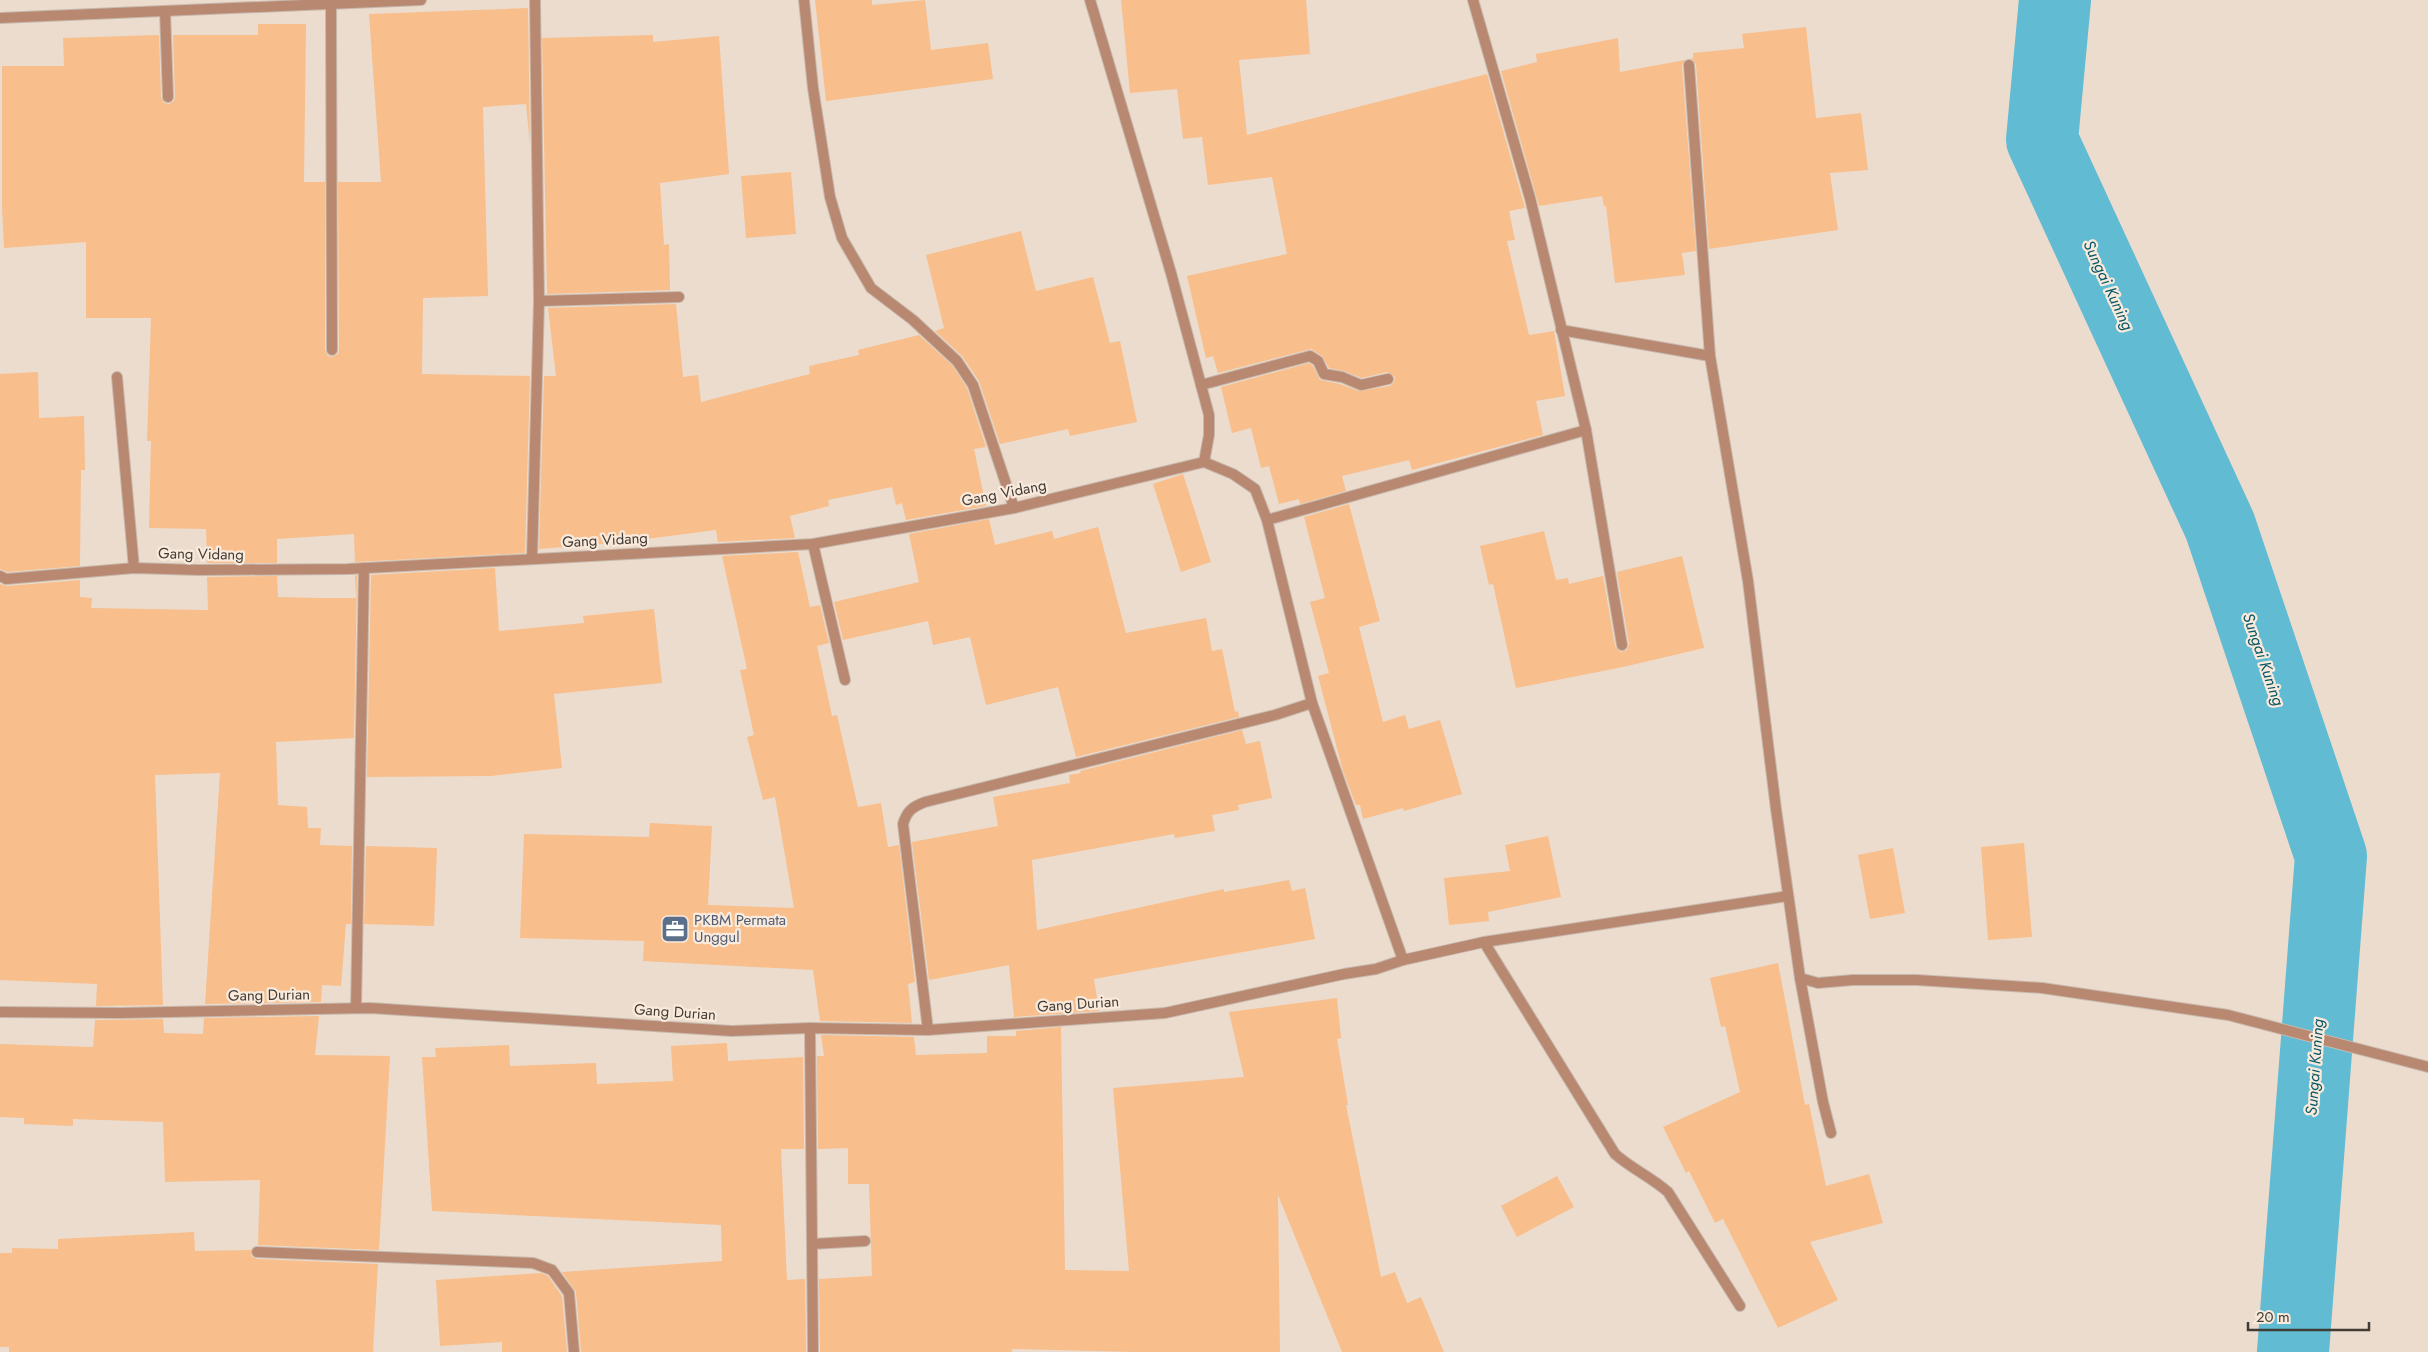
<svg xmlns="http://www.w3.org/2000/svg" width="2428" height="1352" viewBox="0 0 2428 1352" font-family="Jost,sans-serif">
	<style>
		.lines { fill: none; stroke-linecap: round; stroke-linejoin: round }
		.river { stroke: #60bbd3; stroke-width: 72 }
		.building { fill: #f8be8b }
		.lane-casing { stroke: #c7b9ad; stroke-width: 12 }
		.street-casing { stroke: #c7b9ad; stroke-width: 12 }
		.lane { stroke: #b98871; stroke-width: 10 }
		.street { stroke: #b98871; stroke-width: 10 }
		.labels { text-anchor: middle; stroke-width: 4.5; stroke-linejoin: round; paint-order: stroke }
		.street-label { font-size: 15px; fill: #423c36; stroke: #faeadb }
		.service-label { font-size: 15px; fill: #4e5e75; stroke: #faeadb; text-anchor: start }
		.water-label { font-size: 16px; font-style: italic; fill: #065869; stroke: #faeadb }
	</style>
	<rect width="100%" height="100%" fill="#ecdcce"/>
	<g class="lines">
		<path class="river" d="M2055,0L2042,140L2220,526L2331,856L2293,1352"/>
	</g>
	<g class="building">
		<path d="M815,0H872V5L925,0L931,50L988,43L993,79L826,101Z"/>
		<path d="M1121,0H1306L1310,54L1239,60L1247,135L1487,74L1525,208L1509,211L1515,240L1507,241L1529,335L1554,331L1565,396L1536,401L1543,435L1412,470L1409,460L1342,476L1346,491L1300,504L1299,499L1279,504L1269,466L1261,468L1251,428L1232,433L1221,387L1309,363L1313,366L1320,380L1340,384L1359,391L1390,386L1394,382L1395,377L1387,372L1362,378L1344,371L1329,368L1322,356L1311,349L1218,373L1213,356L1206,358L1187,276L1287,254L1272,177L1208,185L1202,137L1183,139L1177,89L1130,93Z"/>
		<path d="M528,8L530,145L526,104L483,107L488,296L423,298L422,374L530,376L525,553L355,562L354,534L277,539V563H207L206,529L149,528L151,441H147L151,318H86V242L4,248L2,207V66H64L63,38L159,35L161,97L164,103L169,104L174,101L175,97L173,35H258V24H306L304,182H325V350L328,356L332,357L338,354L339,350L338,182H381L369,14Z"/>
		<path d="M1806,27L1816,118L1861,113L1868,170L1830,173L1838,230L1709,249L1696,64L1691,58H1693V53L1744,48L1742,34Z"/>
		<path d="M653,35V42L719,36L729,174L660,183L664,245L669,244L670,290L547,294L542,38Z"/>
		<path d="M1618,38L1620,72L1685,60L1682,66L1696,251L1682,253L1685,275L1615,283L1606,206H1604L1602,196L1539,206L1501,71L1537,62L1536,54Z"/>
		<path d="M791,172L796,234L746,238L741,176Z"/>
		<path d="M1021,231L1036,291L1093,277L1110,343L1120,341L1137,422L1070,436L1068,429L1000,444L979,381L962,356L935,331L944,328L926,255Z"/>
		<path d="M676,304L683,377L698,375L701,402L810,374L809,366L859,355L858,350L919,335L952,365L967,388L986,447L974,449L986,506L906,520L902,503L896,505L892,487L828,500L829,506L790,516L795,538L718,542L716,530L623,542L539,549L544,376H556L548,308Z"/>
		<path d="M38,372L39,418L84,416L85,470H81L80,566L7,572L0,569V374Z"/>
		<path d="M1183,474L1211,562L1181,572L1153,484Z"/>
		<path d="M1349,504L1380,621L1359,627L1383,722L1405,715L1409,729L1440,720L1462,794L1404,811L1403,808L1363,819L1360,805H1356L1343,771L1318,676L1329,673L1310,602L1325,598L1304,517Z"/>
		<path d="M989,519L995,545L1052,531L1054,539L1098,527L1126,633L1206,618L1212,651L1222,649L1235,712L1238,711L1239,717L1076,757L1058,687L986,705L970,637L933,645L928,621L843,640L834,602L919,582L909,534Z"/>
		<path d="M1544,531L1556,580L1568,578L1569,584L1603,576L1615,646L1620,652L1627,650L1629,644L1617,572L1682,556L1704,648L1623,667L1516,688L1493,584L1489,585L1480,546Z"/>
		<path d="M798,552L810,607L820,605L829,643L817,646L832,716L837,715L858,807L881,803L888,847L899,845L915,982L908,984L912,1023L820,1021L813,970L643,961L644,941L520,938L524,834L649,837L650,823L712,826L708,905L794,908L775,797L763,800L747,737L754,735L740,670L747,669L722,556Z"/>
		<path d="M495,568L499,631L584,623L583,616L654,609L662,683L554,694L562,768L491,776L367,777L371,575Z"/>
		<path d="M357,575L354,738L276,742L278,805L307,807L308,828H321L320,845L352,846L351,924H346L341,986L322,985L321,1002L205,1004L220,773L155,775L163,1005L96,1006L97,984L0,980V584L7,586L80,580V597L92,598L91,608L208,610L207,577L277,576L278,597L319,598H356L355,576Z"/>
		<path d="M1242,730L1246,744L1260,741L1272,798L1238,805L1239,810L1212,815L1215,831L1175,838L1174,834L1032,860L1037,930L1224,889V892L1289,880L1292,891L1305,888L1315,939L1094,979L1099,1011L1014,1017L1009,965L929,980L912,842L998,826L993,797L1070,783L1069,775L1081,773L1080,771Z"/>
		<path d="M1548,836L1561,897L1488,912L1489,921L1449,925L1444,878L1510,871L1505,845Z"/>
		<path d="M2024,843L2032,937L1988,940L1981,847Z"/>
		<path d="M366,846L437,848L434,926L364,924Z"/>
		<path d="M1893,848L1905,913L1870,919L1858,855Z"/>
		<path d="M1778,963L1805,1105L1809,1104L1826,1186L1869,1174L1883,1223L1810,1242L1838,1300L1778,1328L1723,1219L1715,1223L1689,1171L1686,1173L1663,1127L1740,1092L1725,1026L1721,1027L1710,978Z"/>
		<path d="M1337,998L1341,1038L1337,1039L1348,1105H1346L1381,1277L1395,1272L1407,1303L1421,1297L1444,1352H1342L1278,1195L1280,1352H1134L1012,1349V1352H820L819,1279L872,1276L869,1184H848V1148L818,1149L817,1056H824L821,1035L914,1037L916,1055L987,1053V1036H1016V1031L1061,1027L1065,1270L1129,1271L1113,1088L1244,1077L1229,1012Z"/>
		<path d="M319,1016L315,1055L390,1056L379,1250L258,1245L260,1180L165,1182L163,1122L73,1119V1126L24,1124V1118L0,1117V1044L93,1047L95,1020L163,1019L164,1033L203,1034L204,1018Z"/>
		<path d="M727,1043L728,1061L803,1057L804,1149H781L787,1280L805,1279L806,1352H581L576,1292L562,1272L722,1261L721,1225L432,1211L422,1057H436L435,1048L509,1045L510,1066L596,1063L597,1084L673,1081L671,1046Z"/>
		<path d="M1557,1176L1574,1207L1517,1237L1501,1206Z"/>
		<path d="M194,1232L195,1251L251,1250V1256L257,1259L378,1264L373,1352H9V1347H0V1253H12V1248L58,1249V1239Z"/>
		<path d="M541,1273L548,1276L562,1296L567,1352H502V1342L440,1346L436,1280Z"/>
	</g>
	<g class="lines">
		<defs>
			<g id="lane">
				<path d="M165,11L168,97"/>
				<path d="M813,544L845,680"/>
			</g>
			<g id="street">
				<path d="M804,0L813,88L830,197L842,238L871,288L913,320L957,361L973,385L1014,508"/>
				<path d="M1090,0L1171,273L1209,415V435L1204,462"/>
				<path d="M1473,0L1530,198L1586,430L1622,645"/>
				<path d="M331,4L332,350"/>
				<path d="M0,18L421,0"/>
				<path d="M1689,65L1710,356L1748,581L1776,809L1800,978L1823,1102L1831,1133"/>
				<path d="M539,301L679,297"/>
				<path d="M1561,330L1710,356"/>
				<path d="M117,377L134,568"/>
				<path d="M1201,385L1310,356L1318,361L1324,374L1342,377L1361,385L1388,379"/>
				<path d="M1204,462L1233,474L1255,489L1267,520L1312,703L1403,960"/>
				<path d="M1267,520L1586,430"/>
				<path d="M532,559L539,301L535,0"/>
				<path d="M0,576L6,579L134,568L199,570L348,569L813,544L1014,508L1204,462"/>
				<path d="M1484,942L1615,1154C1632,1169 1651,1177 1668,1192L1740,1306"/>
				<path d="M1800,978L1818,983L1853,980H1917L2042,988L2228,1015L2428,1067"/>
				<path d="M356,1008L364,568"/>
				<path d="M0,1012L121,1013L370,1008L732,1031L810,1028L928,1030L1165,1013L1344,974L1376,969L1403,960L1484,942L1788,896"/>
				<path d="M810,1028L813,1352"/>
				<path d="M928,1030L903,824C907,811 912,807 925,802L1275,715L1312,703"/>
				<path d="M812,1244L865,1241"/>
				<path d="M257,1252L533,1263L552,1270L569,1293L574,1352"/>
			</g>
		</defs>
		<use href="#lane" class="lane-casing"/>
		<use href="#street" class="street-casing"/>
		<use href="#lane" class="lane"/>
		<use href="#street" class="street"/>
	</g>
	<defs>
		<symbol id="office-square" viewBox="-11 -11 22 22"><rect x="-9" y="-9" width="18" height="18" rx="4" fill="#5c6f8a" stroke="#faeadb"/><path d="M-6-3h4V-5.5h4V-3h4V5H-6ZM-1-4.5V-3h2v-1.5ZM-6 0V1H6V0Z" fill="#fff"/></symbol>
	</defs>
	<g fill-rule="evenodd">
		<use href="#office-square" x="659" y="913" width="32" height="32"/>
	</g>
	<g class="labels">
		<g class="street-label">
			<text transform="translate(1004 493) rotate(-11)" y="5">Gang Vidang</text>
			<text transform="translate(605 540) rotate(-3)" y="5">Gang Vidang</text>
			<text transform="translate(201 554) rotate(1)" y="5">Gang Vidang</text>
			<text transform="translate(269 995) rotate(-1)" y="5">Gang Durian</text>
			<text transform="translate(1078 1004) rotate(-4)" y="5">Gang Durian</text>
			<text transform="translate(675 1012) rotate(4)" y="5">Gang Durian</text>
		</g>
		<g class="service-label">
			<text x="694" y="925">PKBM Permata<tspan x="694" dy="17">Unggul</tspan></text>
		</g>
		<g class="water-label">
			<text transform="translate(2109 285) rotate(65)" y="6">Sungai Kuning</text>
			<text transform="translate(2264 659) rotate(71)" y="6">Sungai Kuning</text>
			<text transform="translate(2314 1067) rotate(-86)" y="6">Sungai Kuning</text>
		</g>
	</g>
	<path d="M2248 1322v8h121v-8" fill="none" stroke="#423c36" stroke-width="2.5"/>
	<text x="2256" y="1322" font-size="15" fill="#423c36" stroke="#faeadb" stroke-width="4" paint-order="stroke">20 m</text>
</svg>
